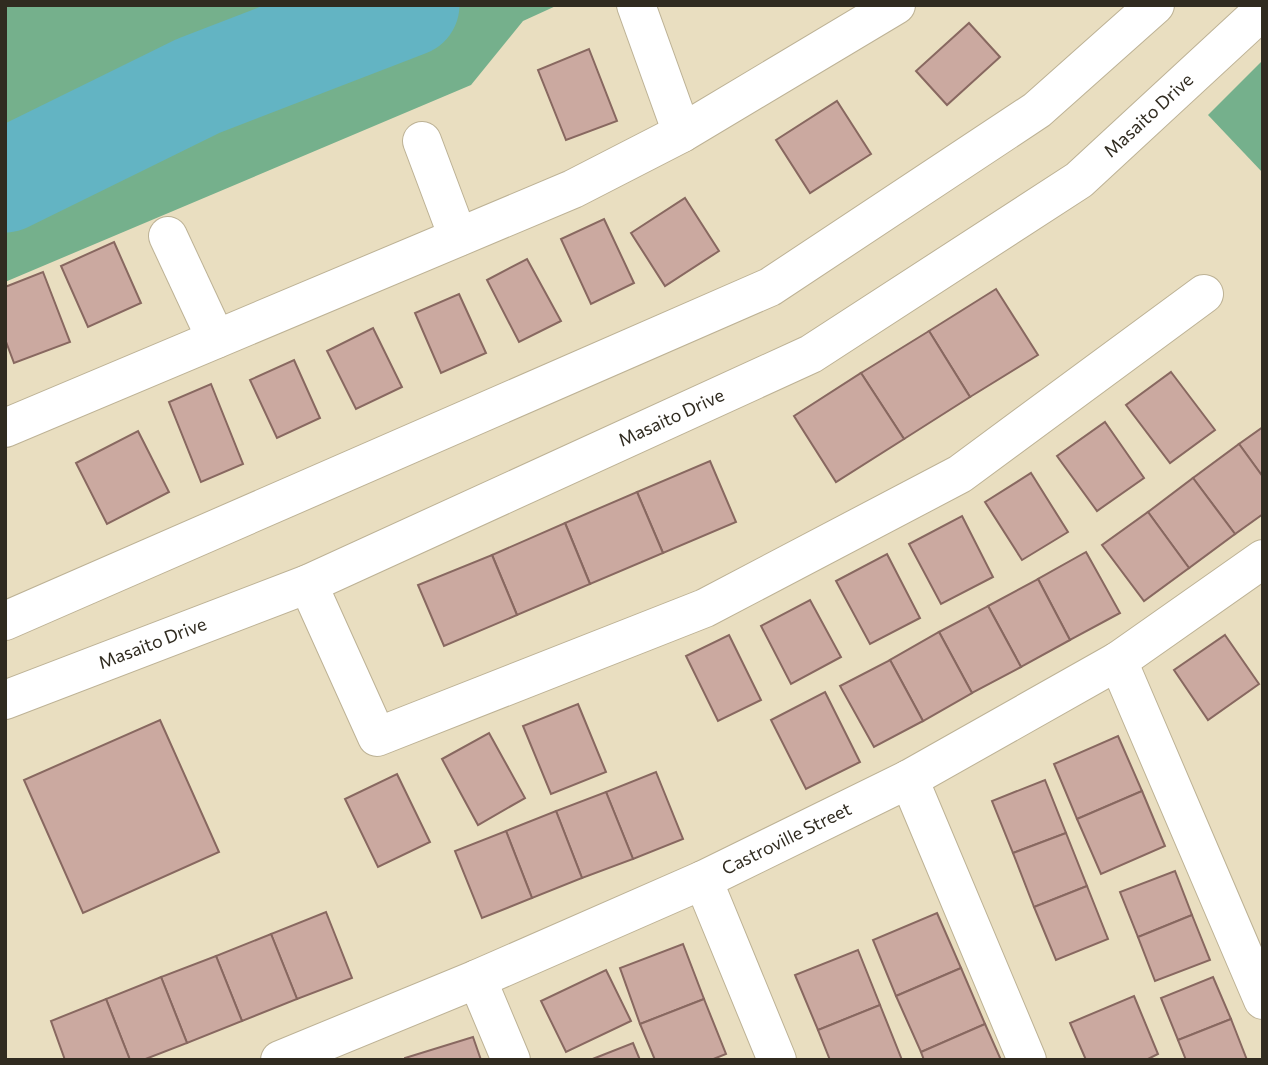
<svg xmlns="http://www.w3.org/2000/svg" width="1268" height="1065" viewBox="0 0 1268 1065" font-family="Commissioner,sans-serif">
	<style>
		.forest { fill: #75b08c }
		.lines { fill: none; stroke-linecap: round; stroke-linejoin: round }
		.river { stroke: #63b4c3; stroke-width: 103 }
		.building { fill: #cba9a0; stroke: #886860; stroke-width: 2 }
		.minor-casing { stroke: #bdb295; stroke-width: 40 }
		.tertiary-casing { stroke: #bdb295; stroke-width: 40 }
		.minor { stroke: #fff; stroke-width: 38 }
		.tertiary { stroke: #fff; stroke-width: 38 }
		.labels { text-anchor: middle; stroke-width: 5; stroke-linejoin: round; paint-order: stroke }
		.street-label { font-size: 18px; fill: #302b20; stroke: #f6ebcc }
	</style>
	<rect width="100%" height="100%" fill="#e9dec0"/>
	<g class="forest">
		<path d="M5,5H259L267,11L282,5H558L523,21L471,85L5,282Z"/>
		<path d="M1263,60V173L1208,115Z"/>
	</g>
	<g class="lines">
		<path class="river" d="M5,181L198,86L408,5"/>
	</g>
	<g class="building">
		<path d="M969,23L1000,57L947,105L916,71Z"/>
		<path d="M589,49L617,121L566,140L538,70Z"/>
		<path d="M837,101L871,154L810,193L776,140Z"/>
		<path d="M685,198L719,251L665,286L631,233Z"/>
		<path d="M604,219L634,283L591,304L561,239Z"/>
		<path d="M114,242L141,303L88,327L61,266Z"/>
		<path d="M527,259L561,321L519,342L487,280Z"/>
		<path d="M43,272L70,342L14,363L5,339V287Z"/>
		<path d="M996,289L1038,355L970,397L929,331Z"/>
		<path d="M459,294L486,353L441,373L415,313Z"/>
		<path d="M373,328L402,387L356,409L327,351Z"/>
		<path d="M929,331L970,397L904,439L861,373Z"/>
		<path d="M294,360L320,418L277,438L250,380Z"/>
		<path d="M1171,372L1215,430L1170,463L1126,405Z"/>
		<path d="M861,373L904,439L836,482L794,416Z"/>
		<path d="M211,384L243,464L201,482L169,402Z"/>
		<path d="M1105,422L1144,478L1097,511L1057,456Z"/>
		<path d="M1263,427V477L1239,444Z"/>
		<path d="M138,431L169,492L107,524L76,463Z"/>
		<path d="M1239,444L1263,477V514L1235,534L1193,478Z"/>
		<path d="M710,461L736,522L663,553L637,492Z"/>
		<path d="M1031,473L1068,532L1022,560L985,502Z"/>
		<path d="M1193,478L1235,534L1189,568L1148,512Z"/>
		<path d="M637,492L663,553L590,584L565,523Z"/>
		<path d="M1148,512L1189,568L1144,601L1102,545Z"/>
		<path d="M962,516L993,577L941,604L909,544Z"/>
		<path d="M565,523L590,584L517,615L492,555Z"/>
		<path d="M1086,552L1120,613L1070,640L1038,579Z"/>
		<path d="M887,554L920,618L870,644L836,581Z"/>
		<path d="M492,555L517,615L444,646L418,585Z"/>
		<path d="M1038,579L1070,640L1021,667L988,606Z"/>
		<path d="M810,600L841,657L791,684L761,626Z"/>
		<path d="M988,606L1021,667L972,693L939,632Z"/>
		<path d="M939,632L972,693L923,721L890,660Z"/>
		<path d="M729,635L761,700L718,721L686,656Z"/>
		<path d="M1225,635L1259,684L1208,720L1174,670Z"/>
		<path d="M890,660L923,721L874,747L840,686Z"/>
		<path d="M825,692L860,762L806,789L771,720Z"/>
		<path d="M578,704L606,772L551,794L523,726Z"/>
		<path d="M160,720L219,852L83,913L24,780Z"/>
		<path d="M489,733L525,798L478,825L442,759Z"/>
		<path d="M1118,736L1142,791L1077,819L1054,764Z"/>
		<path d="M656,772L683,839L633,859L606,792Z"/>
		<path d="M397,774L430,842L378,867L345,799Z"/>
		<path d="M1045,780L1066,833L1013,853L992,801Z"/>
		<path d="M1142,791L1165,846L1101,874L1077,819Z"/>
		<path d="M606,792L633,859L582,878L556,811Z"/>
		<path d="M556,811L582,878L532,898L506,831Z"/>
		<path d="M506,831L532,898L482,918L455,851Z"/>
		<path d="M1066,833L1087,886L1034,907L1013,853Z"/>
		<path d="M1175,871L1192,915L1138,937L1120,892Z"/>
		<path d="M1087,886L1108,939L1056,960L1034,907Z"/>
		<path d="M326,912L352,978L297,999L271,934Z"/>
		<path d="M937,913L961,968L896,996L873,940Z"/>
		<path d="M1192,915L1210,960L1155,981L1138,937Z"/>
		<path d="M271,934L297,999L242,1021L216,956Z"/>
		<path d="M683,944L704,999L640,1024L620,968Z"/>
		<path d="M858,950L880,1005L818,1030L795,975Z"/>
		<path d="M216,956L242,1021L187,1043L161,977Z"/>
		<path d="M961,968L985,1024L921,1052L896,996Z"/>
		<path d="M606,970L631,1021L566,1052L541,1001Z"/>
		<path d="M161,977L187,1043L143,1060H130L106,999Z"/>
		<path d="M1213,977L1231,1019L1178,1040L1161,998Z"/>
		<path d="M1134,996L1158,1054L1146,1060H1086L1070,1023Z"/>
		<path d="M106,999L130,1060H65L51,1021Z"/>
		<path d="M704,999L726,1054L711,1060H655L640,1024Z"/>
		<path d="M880,1005L902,1060H830L818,1030Z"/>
		<path d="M1231,1019L1247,1060H1186L1178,1040Z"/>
		<path d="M985,1024L1001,1060H924L921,1052Z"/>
		<path d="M473,1037L481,1060H405V1058Z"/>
		<path d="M633,1043L640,1060H590Z"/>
	</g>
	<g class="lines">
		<defs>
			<g id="minor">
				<path d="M636,5L682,133"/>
				<path d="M422,141L458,237"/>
				<path d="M168,236L216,339"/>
				<path d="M5,428L573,189L682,133L896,5"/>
				<path d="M308,584L377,737L705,608L960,474L1204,294"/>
				<path d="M1118,661L1263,1000"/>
				<path d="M909,779L1027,1060"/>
				<path d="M703,880L777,1060"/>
				<path d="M477,979L511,1060"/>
				<path id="s1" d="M280,1060L477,979L703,880L909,779L1118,661L1263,559"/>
			</g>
			<g id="tertiary">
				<path d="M5,621L770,287L1037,110L1155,5"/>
				<path id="s2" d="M5,700L308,584L811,354L1079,180L1263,10"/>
			</g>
		</defs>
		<use href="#minor" class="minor-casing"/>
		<use href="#tertiary" class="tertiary-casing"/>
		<use href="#minor" class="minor"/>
		<use href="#tertiary" class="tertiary"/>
	</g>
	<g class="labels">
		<g class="street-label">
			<text dy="6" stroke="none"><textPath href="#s2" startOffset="1292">Masaito Drive</textPath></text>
			<text dy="6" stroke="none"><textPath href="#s2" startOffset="724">Masaito Drive</textPath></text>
			<text dy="6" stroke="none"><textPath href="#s2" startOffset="158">Masaito Drive</textPath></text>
			<text dy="6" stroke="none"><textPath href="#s1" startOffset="553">Castroville Street</textPath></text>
		</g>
	</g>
	<rect width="1268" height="1065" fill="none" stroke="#302b20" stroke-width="14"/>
</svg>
